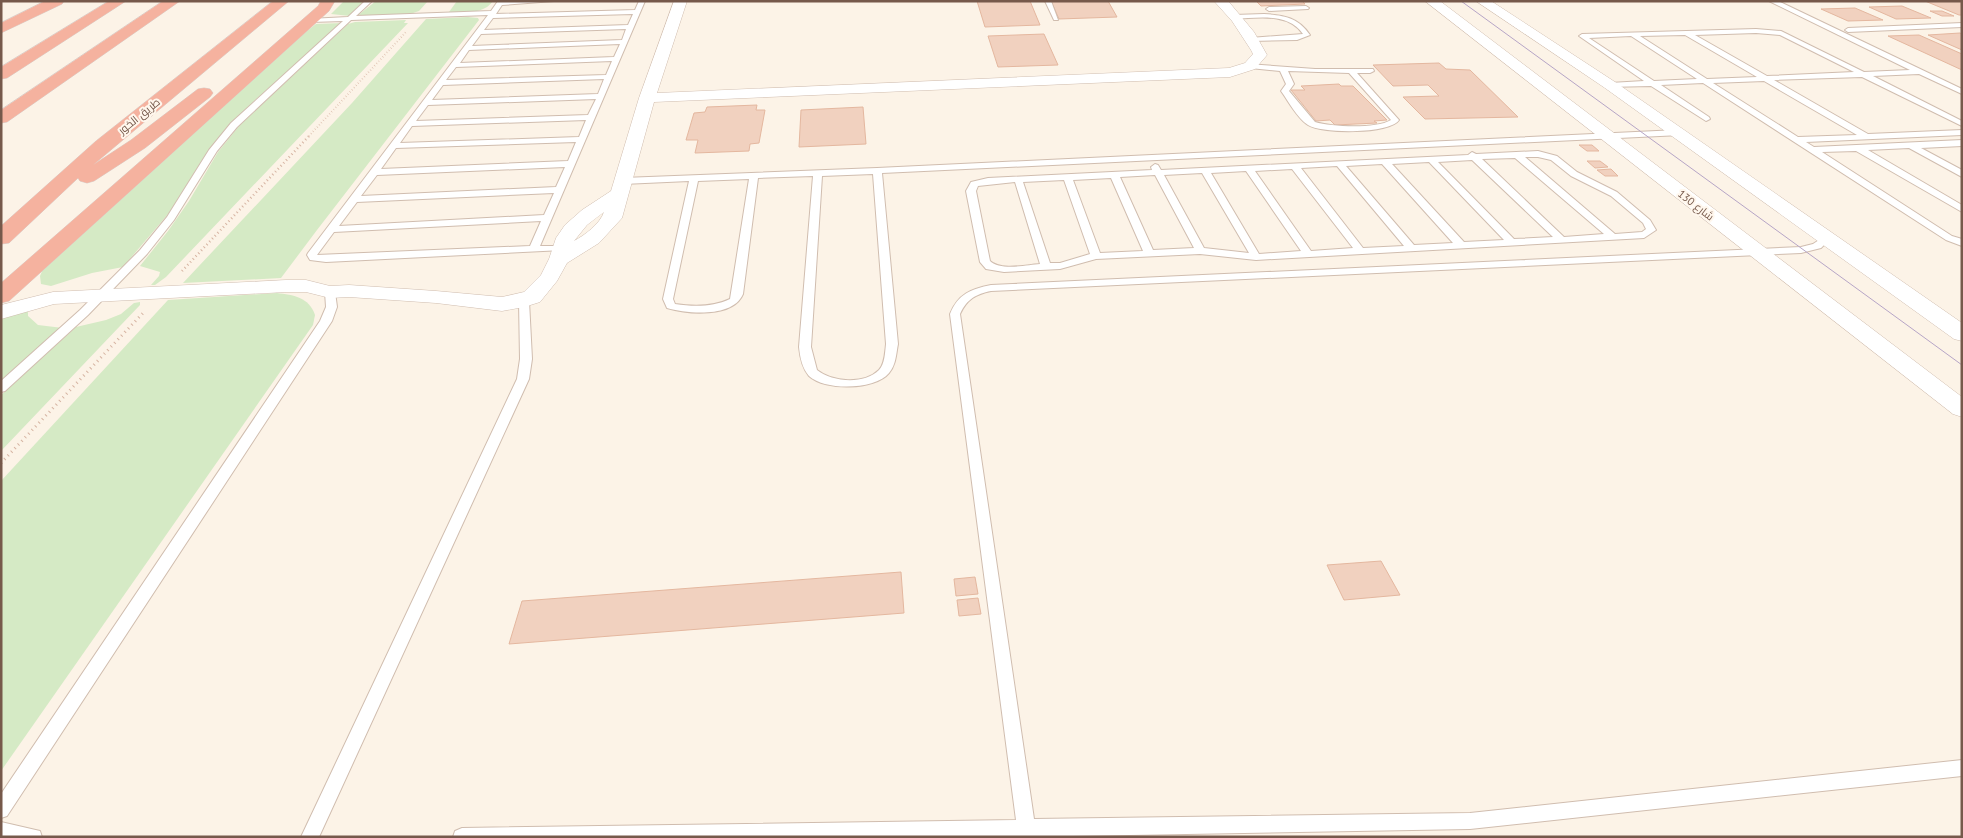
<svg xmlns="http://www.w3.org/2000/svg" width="1963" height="838" viewBox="0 0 1963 838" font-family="'PT Sans',Cairo,sans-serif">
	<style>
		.green { fill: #d5eac5 }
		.building { fill: #f1d1bf; stroke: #e4b79f }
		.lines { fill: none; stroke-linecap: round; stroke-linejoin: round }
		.lane-casing { stroke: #d0bdaf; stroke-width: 2 }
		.street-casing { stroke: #d0bdaf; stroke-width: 1 }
		.highway-casing { stroke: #d9d1cd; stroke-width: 1 }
		.path-far2 { stroke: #d6b4a2; stroke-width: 2; stroke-dasharray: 0.5 2.5; stroke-linecap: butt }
		.path-far1 { stroke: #d6b4a2; stroke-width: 2.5; stroke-dasharray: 1 3; stroke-linecap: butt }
		.path { stroke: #d6b4a2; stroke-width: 3; stroke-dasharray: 1 4; stroke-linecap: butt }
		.lane { fill: #fff; fill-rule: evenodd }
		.street { fill: #fff; fill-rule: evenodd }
		.highway { fill: #f5b29f; fill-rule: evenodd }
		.tram { stroke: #b6a5c6; stroke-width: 1 }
		.labels { text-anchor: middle; stroke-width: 4; stroke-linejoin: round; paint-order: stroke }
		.far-street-label { font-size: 11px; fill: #76594b; stroke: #fff7ed }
	</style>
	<rect width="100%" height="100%" fill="#fcf3e7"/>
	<g class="green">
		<path d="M344,1H363V2L350,16L331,14Z"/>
		<path d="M376,1H428L419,11L410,14L357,16Z"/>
		<path d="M457,1H493C483,15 465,12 449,12Z"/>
		<path d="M468,17L478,18L479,20L317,230L281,278L183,283L352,103L426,19Z"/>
		<path d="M406,20L404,23H408L166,277L155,285H151L159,276L160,272L140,266L168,231L189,201L218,152L239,126L348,24L355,22Z"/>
		<path d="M342,23L255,100L227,128L206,154L169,213L123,267L92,273L51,286L41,284L40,276L43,269L298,38L316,24Z"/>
		<path d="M277,293C293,295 309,297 315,315L313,325L1,771V481L168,300Z"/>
		<path d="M140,302V305L1,451V395L76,327L106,320L121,314L134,303Z"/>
		<path d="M28,310V316L38,325L63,328L1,382V316Z"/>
	</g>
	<g class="building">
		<path d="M977,1H1030L1040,25L985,27Z"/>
		<path d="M1051,1H1108L1117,17L1059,19Z"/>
		<path d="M1256,1H1320L1303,2L1305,4L1261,6Z"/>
		<path d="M1925,1H1961L1962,15H1959Z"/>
		<path d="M1902,6L1931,18L1896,19L1869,7Z"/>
		<path d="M1855,8L1883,20L1848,21L1821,9Z"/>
		<path d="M1930,11H1942L1954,16H1942Z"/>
		<path d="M1960,33L1962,34V50L1928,35Z"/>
		<path d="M1044,34L1058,65L998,67L988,36Z"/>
		<path d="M1919,35L1962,54V70L1888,36Z"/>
		<path d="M1439,63L1446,69L1470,70L1518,117L1425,119L1403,97L1439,96L1428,85L1393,86L1373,65Z"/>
		<path d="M1339,84L1341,86H1353L1387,120L1374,121L1377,123L1335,125L1330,120L1316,121L1291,90H1305L1301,86Z"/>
		<path d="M757,105L756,110H765L759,143L750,144L749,151L695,153L698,140H686L694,113L705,112L707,107Z"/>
		<path d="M863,107L866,144L799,147L801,110Z"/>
		<path d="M1579,145H1592L1599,151H1587Z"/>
		<path d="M1587,161H1600L1608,167L1595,168Z"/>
		<path d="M1611,169L1618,176H1605L1597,170Z"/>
		<path d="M1381,561L1400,595L1344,600L1327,565Z"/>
		<path d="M901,572L904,613L509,644L522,601Z"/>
		<path d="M975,577L978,594L956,596L954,579Z"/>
		<path d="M978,598L981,614L959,616L957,600Z"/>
	</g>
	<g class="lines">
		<defs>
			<g id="lane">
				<path d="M365,1L371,2L356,16L491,11L498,1H554L502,5L496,14L635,10L639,1H645L540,246H563V250L326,262L310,260L307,255L308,253L488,15L351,20L237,127L217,151L174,220L147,254L88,315L5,391L1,392V381L80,310L140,250L167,217L209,150L231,123L343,21L311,22L308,20L309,19L348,17ZM633,14L628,25L484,30L493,18ZM626,29L622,40L472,46L481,34ZM620,44L614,57L460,63L469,50ZM612,61L606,75L446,80L456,67ZM604,79L598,94L432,100L443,85ZM596,99L588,115L416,121L428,105ZM586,120L579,137L400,143L412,126ZM576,142L568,161L381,169L396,148ZM565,167L556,187L361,196L377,175ZM554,193L544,215L339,226L357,202ZM541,221L530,246L317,255L334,232Z"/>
				<path d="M1045,1H1051L1058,20H1054Z"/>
				<path d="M1769,1H1778L1962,89V94L1919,74L1873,76L1962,121V126L1862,77L1774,80L1868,134L1962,130V135L1806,142L1814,147L1962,140V146L1921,148L1962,170V177L1909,148L1868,150L1962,205V212L1856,151L1822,152L1952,236L1962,239V246L1946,240L1703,83L1661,85L1709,117L1710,119L1706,121L1651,86L1607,87L1606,85L1610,83L1644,81L1579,36L1582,34L1756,29L1781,31L1864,72L1910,70ZM1756,33L1780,35L1854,72L1767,76L1695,35ZM1685,35L1757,77L1707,79L1640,36ZM1631,36L1697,79L1654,81L1589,38ZM1764,81L1857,135L1798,137L1713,83Z"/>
				<path d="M1306,6L1309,8L1308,9L1269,11L1266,9L1269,7Z"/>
				<path d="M1264,14C1284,15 1299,18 1310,35L1297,40L1252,41L1250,40V38L1303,34C1288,12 1257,18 1234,19L1231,17L1234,15Z"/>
				<path d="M1962,23V27L1848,32L1845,30L1848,28Z"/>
				<path d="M1247,64L1315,69H1373L1374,71L1370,73H1357L1399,120C1390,134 1322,134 1308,125C1297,118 1289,102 1281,91L1286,84L1280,71L1250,68H1247ZM1288,71L1349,73L1391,120C1376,129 1332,127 1315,122L1289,91L1294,84Z"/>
				<path d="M1678,130L1682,133L1681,135L882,173L898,344C896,354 896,365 889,373C875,390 825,391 809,376C802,368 800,357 799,347L813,176L758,178L743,294C733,318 688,314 667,308L663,299L689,181L623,184L618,181L623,178L877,168ZM873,174L886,344C885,352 885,364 879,370C864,385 832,382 817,370L811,347L822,176ZM749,179L730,299C713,307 694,307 675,304L673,299L698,181Z"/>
				<path d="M1538,151L1557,156L1577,172L1617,192L1650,220L1656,230L1644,238L1256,260L1200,254L1096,259L1060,269L1004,272L986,269L980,262L966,191L971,182L988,178L1152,170L1151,167L1155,164L1158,165L1161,170L1468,155L1472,152L1476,154ZM1525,157H1538L1551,160L1571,176L1611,196L1643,223L1646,229L1642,232L1615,234ZM1515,158L1604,234L1564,237L1482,159ZM1472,160L1553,237L1514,239L1438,162ZM1429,162L1504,240L1464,242L1392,164ZM1382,164L1453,243L1414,245L1346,166ZM1337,166L1404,246L1363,248L1301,168ZM1292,169L1353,248L1311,251L1255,171ZM1246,171L1301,251L1259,254L1211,173ZM1202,173L1249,253L1204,248L1164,175ZM1155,175L1194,248L1153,250L1120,177ZM1111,178L1143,251L1100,253L1073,180ZM1064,180L1090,254L1060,263H1050L1023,182ZM1015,182L1040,264C1027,265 1000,271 990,261L976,191L978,186Z"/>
				<path d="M1825,236L1830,239L1821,248L1801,253L991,291C976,294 967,299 960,314L1034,819L1470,813L1962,760V776L1470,829L1014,837H453L455,831L462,828L1016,820L950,314C958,294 971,289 991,285L1801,247L1813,244Z"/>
				<path d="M330,289L335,292L337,307L332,321L7,816L1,818V794L320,321L326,307L325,292Z"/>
				<path d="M524,298L529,301L532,359L529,379L319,837H301L517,379L520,359L519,301Z"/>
				<path d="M1,822L40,831L42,837H1Z"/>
			</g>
			<g id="street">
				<path d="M674,1H687L657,93L1229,68L1245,63L1253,54L1251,50L1232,21L1214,1L1229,2L1254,32L1267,55L1255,69L1230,77L654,102L622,218L599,243L567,263L557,281L540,302L524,307L502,311L436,303L349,297L330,298L306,292H286L54,304L1,319V305L53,292L286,280H306L330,286L349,285L436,291L502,297L524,292L541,275L549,259L556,238L565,225L582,210L611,191L639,98ZM604,212C600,224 585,235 574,241L587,225Z"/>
				<path d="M1425,1H1440L1962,397V417L1953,414Z"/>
				<path d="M1476,1H1491L1615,82L1962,323V341L1954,339L1605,88Z"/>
			</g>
			<g id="highway">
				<path d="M45,1H64L62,4L1,33V23Z"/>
				<path d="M109,1H126L7,78L1,79V67Z"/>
				<path d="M163,1H180L7,122L1,123V110Z"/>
				<path d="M273,1H289L93,165L131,140L198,89L204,88L210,89L213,93L210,97L145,148L94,181L87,183L80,181L78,178L9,243L1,244V226L96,141Z"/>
				<path d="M321,1H335L329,11L9,301L1,303V283L318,6Z"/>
			</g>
		</defs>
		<use href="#lane" class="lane-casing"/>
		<use href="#street" class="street-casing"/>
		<use href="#highway" class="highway-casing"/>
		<path class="path-far2" d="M309,136L407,31"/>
		<path class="path-far1" d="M182,271L310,135"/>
		<path class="path" d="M1,463L144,312"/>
		<use href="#lane" class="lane"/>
		<use href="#street" class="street"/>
		<use href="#highway" class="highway"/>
		<path class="tram" d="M1461,1L1962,365"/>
	</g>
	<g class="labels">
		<g class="far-street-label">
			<text transform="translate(139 116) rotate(-39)" y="4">طريق الخور</text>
			<text transform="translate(1696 205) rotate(38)" y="4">شارع 130</text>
		</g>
	</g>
	<rect width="1963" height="838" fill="none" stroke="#76594b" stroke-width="5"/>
</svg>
